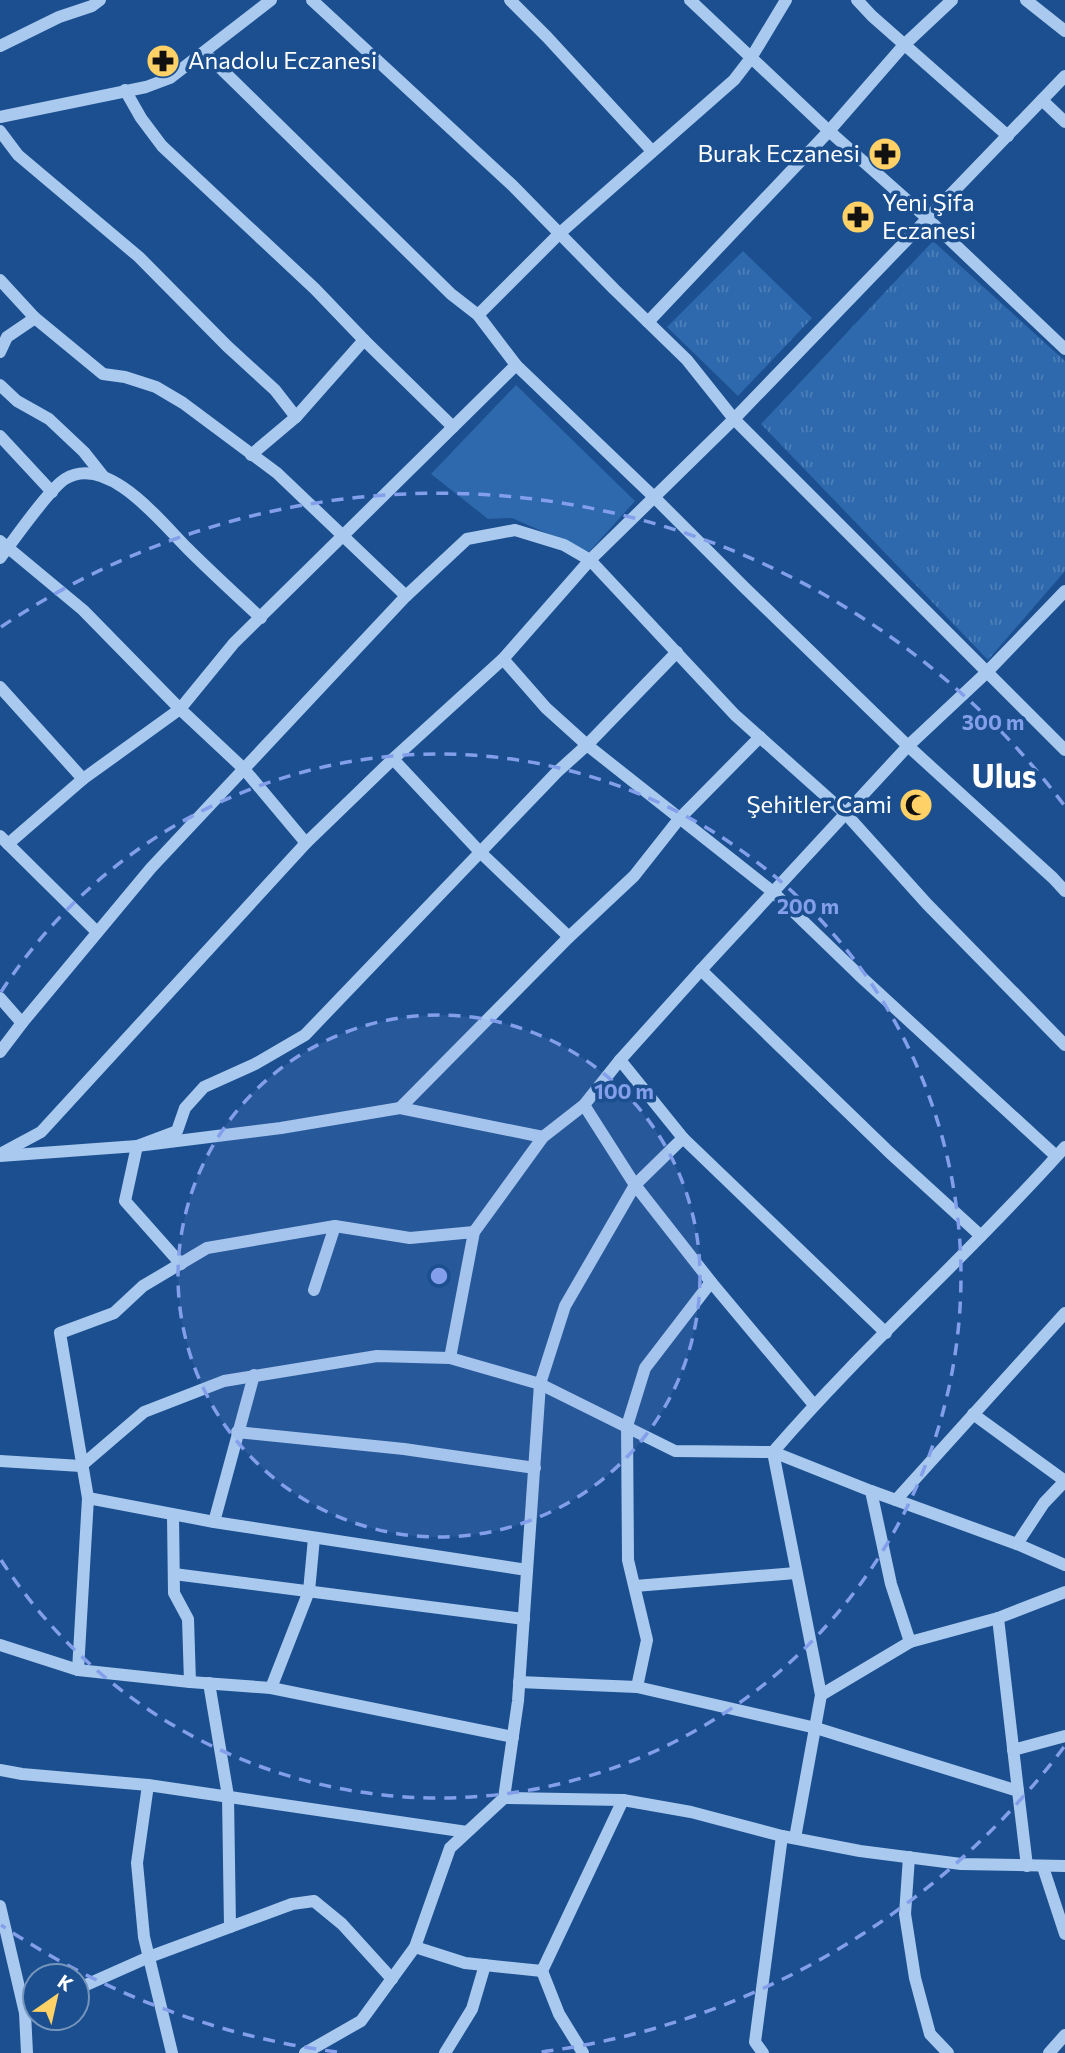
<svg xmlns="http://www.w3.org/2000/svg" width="1065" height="2053" viewBox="0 0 1065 2053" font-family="Commissioner,sans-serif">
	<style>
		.grass { fill: url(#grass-tufts) }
		.park { fill: #2e69ad }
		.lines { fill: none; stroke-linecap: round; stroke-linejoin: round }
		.minor { stroke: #a9c9ee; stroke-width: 12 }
		.ring { fill: none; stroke: #839eea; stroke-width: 3.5; stroke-dasharray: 12 9 }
		.labels { text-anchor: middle; stroke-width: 7; stroke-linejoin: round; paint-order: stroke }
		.poi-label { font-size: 24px; fill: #fff; stroke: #1b4f8f; text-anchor: start }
		.district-label { font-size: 32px; font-weight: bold; fill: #fff; stroke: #1b4f8f }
		.centre { fill: #839eea; stroke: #1b4f8f; stroke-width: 3.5 }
		.ring-label { font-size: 21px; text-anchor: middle; font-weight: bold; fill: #839eea; stroke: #1b4f8f; stroke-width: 7; stroke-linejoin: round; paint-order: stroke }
	</style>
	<defs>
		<pattern id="grass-tufts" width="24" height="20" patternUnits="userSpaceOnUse" patternTransform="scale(1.75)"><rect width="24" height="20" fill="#2e69ad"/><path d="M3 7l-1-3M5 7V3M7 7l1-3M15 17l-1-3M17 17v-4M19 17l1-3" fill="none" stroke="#4d80b9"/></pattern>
	</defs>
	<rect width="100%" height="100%" fill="#1b4f8f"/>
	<g class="grass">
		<path d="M933,241L1065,361V571L988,660L761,424Z"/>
		<path d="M743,251L812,318L738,396L667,327Z"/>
	</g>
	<path class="park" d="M516,385L635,501L589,552L512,518L488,519L431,474Z"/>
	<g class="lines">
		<g class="minor">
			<path d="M312,0L512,185L614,289L687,360L734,419L1065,750"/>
			<path d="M510,0L547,37L652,151"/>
			<path d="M690,0L829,131L927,218L1065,349"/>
			<path d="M857,0L872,16L1008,136"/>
			<path d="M1026,0L1065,31"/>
			<path d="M0,46L59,17L92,6L100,0"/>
			<path d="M205,53L451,294L478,315L516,365L655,498L745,588L908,746L1053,878L1065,891"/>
			<path d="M125,90L141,118L162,146L315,289L364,340L296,417"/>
			<path d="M1042,100L1065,122"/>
			<path d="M0,117L146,87L170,78L271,0"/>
			<path d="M0,131L18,155L139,257L227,346L275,390L296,417L251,455"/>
			<path d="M0,280L35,318L103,374L125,377L156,387L183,403L277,473L406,596"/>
			<path d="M478,315L560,233L734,80L751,58L786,0"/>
			<path d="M648,322L829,131L904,45L952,0"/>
			<path d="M364,340L453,427"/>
			<path d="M0,352L7,337L35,318"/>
			<path d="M0,385L17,401L49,419L84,452L103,476"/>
			<path d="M0,436L52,492"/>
			<path d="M0,541L83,610L180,709L244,769L306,843"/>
			<path d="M0,558C14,540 49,489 65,479C107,453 161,522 187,548C211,572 236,595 261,618"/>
			<path d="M503,659L546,708L587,745L773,892L859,975L1056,1156"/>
			<path d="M0,687L83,779"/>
			<path d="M393,759L480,852L569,937"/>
			<path d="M0,836L97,932"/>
			<path d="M8,844L83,779L180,709L234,643L516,365"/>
			<path d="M701,970L889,1152L981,1236"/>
			<path d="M0,998L22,1023"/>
			<path d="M0,1052L22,1023L151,868L406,596L467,539L515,530L564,545L590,560L735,715L846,814L927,904L1065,1045"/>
			<path d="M620,1060L683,1138L886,1333"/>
			<path d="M584,1105L635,1185L711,1282L814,1405"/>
			<path d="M400,1108L569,937L634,876L679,819L760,737"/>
			<path d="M137,1146L177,1131L185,1108L204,1087L255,1064L305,1035L557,772L587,745L677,652"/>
			<path d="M137,1146L125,1201L181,1264"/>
			<path d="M0,1154L41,1132L306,843L393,759L503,659L590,560L734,419L1065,76"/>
			<path d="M0,1156L137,1146L281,1128L400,1108L543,1137"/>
			<path d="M314,1290L335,1226"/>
			<path d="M450,1358L474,1232L543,1137L584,1105L620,1060L701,970L908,746L986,673L1065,591"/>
			<path d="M973,1414L1065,1481"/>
			<path d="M237,1432L404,1449L535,1468"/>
			<path d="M773,1452C865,1345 972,1252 1065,1147"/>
			<path d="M773,1452L821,1695L795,1838"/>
			<path d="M0,1461L81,1466L144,1412L224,1381L377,1356L450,1358L540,1384L675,1451L773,1452L871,1491L1017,1544L1065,1565"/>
			<path d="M871,1491L891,1584L910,1642L998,1618"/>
			<path d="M88,1498L214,1522L527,1570"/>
			<path d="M896,1500L1065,1313"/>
			<path d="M173,1515L174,1593L188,1619L190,1682"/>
			<path d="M214,1522L254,1375"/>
			<path d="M1017,1544L1044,1503L1065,1481"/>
			<path d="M174,1574L524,1619"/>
			<path d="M635,1586L796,1573"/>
			<path d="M0,1645L78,1670L190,1682L271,1688L513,1737"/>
			<path d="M78,1670L88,1498L60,1333L114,1313L143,1286L207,1248L335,1226L410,1238L474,1232"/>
			<path d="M519,1682L637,1687L816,1728L1018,1791L1027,1866"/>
			<path d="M209,1683L228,1796L230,1927"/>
			<path d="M637,1687L647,1640L628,1560L627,1426L645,1368L711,1282"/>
			<path d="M271,1688L309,1591L314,1538"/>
			<path d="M821,1695L910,1642"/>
			<path d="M1013,1750L1065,1736"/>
			<path d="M0,1770L22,1774L148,1785L467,1832"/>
			<path d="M148,1785L137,1863L144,1937L172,2053"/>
			<path d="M1018,1791L998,1618L1065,1592"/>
			<path d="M504,1798L623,1800L691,1812L782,1836L860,1851L961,1864L1065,1866"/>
			<path d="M909,1857L905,1914L915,1978L930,2034L948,2053"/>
			<path d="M1043,1867L1065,1934"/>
			<path d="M0,1906L25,2013"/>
			<path d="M415,1947L465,1963L542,1971L623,1800"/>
			<path d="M542,1971L559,2014L583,2053"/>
			<path d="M77,1989L149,1957L292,1904L314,1901L342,1924L392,1979"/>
			<path d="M27,2053L25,2013L35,2008"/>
			<path d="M305,2053L361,2021L415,1947L450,1848L504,1798L518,1701L540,1384L565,1306L635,1185L683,1138"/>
			<path d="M445,2053L472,2009L485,1965"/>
			<path d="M763,2053L755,2042L782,1836"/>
			<path d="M1049,2053L1065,2035"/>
		</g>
	</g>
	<circle cx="439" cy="1276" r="261" fill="#839eea" fill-opacity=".12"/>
	<g class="ring">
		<circle cx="439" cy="1276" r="261"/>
		<path d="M1 992A522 522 0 1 1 1 1560"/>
		<path d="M1064 1747A783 783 0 0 1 541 2052M337 2052A783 783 0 0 1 1 1925M1 627A783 783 0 0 1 1064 805"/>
	</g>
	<defs>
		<symbol id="pharmacy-disc" viewBox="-11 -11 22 22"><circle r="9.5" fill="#ffd166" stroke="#1b4f8f"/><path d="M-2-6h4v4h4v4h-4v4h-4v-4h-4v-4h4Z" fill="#111"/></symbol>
		<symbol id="mosque-disc" viewBox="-11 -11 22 22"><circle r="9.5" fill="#ffd166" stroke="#1b4f8f"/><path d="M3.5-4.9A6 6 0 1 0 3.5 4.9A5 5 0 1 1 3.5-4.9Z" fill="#111"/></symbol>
	</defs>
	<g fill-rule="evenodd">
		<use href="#pharmacy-disc" x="144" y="42" width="38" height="38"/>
		<use href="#pharmacy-disc" x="866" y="135" width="38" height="38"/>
		<use href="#pharmacy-disc" x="839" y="198" width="38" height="38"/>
		<use href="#mosque-disc" x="897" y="786" width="38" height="38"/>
	</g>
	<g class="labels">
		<g class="poi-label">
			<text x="188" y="69">Anadolu Eczanesi</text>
			<text x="860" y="162" text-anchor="end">Burak Eczanesi</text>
			<text x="882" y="211">Yeni Şifa<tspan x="882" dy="28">Eczanesi</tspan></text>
			<text x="892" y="813" text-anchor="end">Şehitler Cami</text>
		</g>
		<g class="district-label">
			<text x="1004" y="788">Ulus</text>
		</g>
	</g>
	<circle cx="439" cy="1276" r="10" class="centre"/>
	<g class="ring-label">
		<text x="993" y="730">300 m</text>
		<text x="808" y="914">200 m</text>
		<text x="624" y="1099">100 m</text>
	</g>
	<g transform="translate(56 1997) rotate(34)"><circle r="33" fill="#1b4f8f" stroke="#7695bc" stroke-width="2"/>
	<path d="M0-5L12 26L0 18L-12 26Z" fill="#ffd166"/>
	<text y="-10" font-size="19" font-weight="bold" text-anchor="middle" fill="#ffffff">K</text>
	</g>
</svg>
